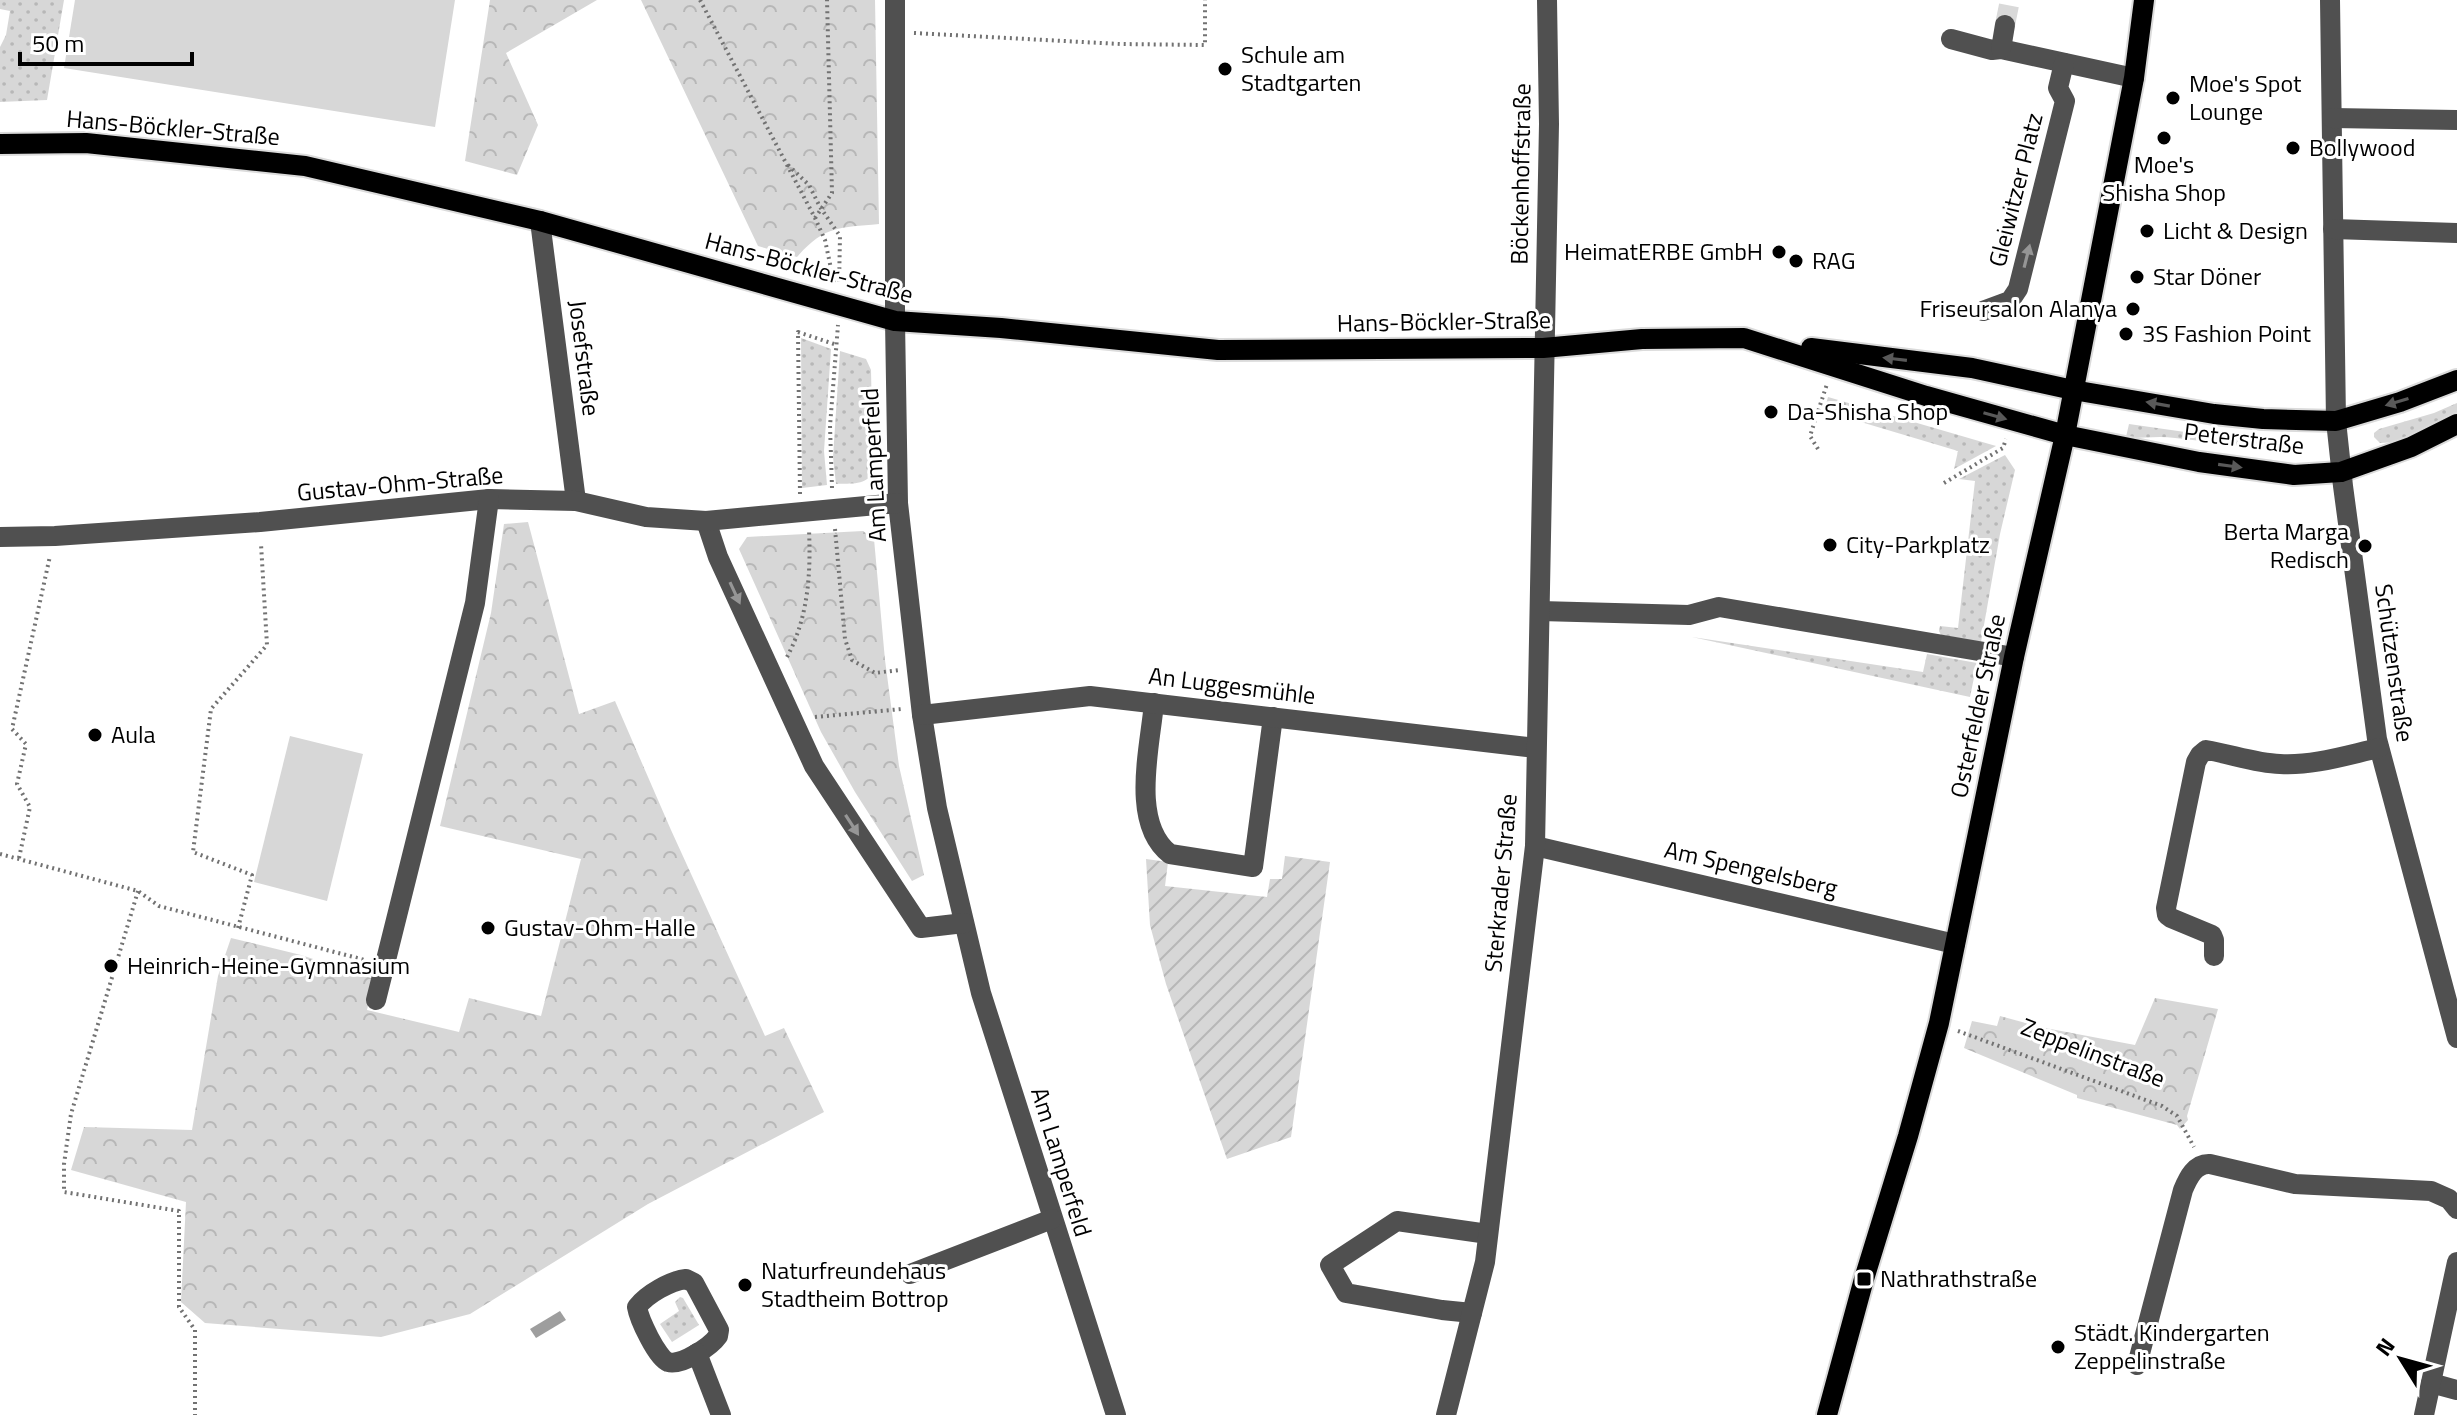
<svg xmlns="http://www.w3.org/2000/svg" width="2457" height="1415" viewBox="0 0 2457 1415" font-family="'Titillium Web',sans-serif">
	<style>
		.grass { fill: url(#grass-dots) }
		.forest { fill: url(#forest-crowns) }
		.garden { fill: url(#garden-furrows) }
		.pitch { fill: #d7d7d7 }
		.water { fill: #9e9e9e }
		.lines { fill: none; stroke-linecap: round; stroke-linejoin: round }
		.minor-tunnel { stroke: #d9d9d9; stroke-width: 20; stroke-dasharray: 20 10; stroke-linecap: butt }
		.major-casing { stroke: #dbdbdb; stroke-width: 24 }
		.path { stroke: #727272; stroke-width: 4; stroke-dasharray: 2 4; stroke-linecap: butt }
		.minor { stroke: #505050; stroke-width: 20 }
		.major { stroke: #000; stroke-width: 20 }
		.oneway { fill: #969696 }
		.oneway2 { fill: #595959 }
		.poi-dot { fill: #000; stroke: #fff; stroke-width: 3 }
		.labels { text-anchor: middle; stroke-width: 6; stroke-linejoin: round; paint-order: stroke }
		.poi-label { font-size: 24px; fill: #000; stroke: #fff; text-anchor: start }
		.street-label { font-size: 24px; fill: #000; stroke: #fff }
	</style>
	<defs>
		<pattern id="grass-dots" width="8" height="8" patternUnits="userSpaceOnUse" patternTransform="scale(2)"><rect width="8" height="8" fill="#d7d7d7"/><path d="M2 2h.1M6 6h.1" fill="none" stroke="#b7b7b7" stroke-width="1.8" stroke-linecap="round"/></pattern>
		<pattern id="forest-crowns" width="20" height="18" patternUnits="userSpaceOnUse" patternTransform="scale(2)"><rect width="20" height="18" fill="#d7d7d7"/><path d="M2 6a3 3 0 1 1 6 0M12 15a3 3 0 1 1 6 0" fill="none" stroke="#b7b7b7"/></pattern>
		<pattern id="garden-furrows" width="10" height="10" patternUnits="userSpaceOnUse" patternTransform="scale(2)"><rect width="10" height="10" fill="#d7d7d7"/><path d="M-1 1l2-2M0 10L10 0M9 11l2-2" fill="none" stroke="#b7b7b7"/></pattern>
	</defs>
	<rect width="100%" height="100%" fill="#fff"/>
	<g class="grass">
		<path d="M0,0H64L47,100L0,102V47L6,35L10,11L0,9Z"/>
		<path d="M801,338L831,349L824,451L827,485L802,488Z"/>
		<path d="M840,351L866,359L871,370L873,471C867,486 851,483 836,484L833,457Z"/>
		<path d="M1828,397L1996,446L1954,469L1958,451L1824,411Z"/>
		<path d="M2457,403V414C2434,426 2407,443 2380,443L2374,437V433L2379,429L2434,413Z"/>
		<path d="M2129,424L2248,441L2299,443L2302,446L2301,448C2258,452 2217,442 2175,438C2160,436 2145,438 2131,438L2126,437Z"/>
		<path d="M2005,455L2015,470L2000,534L1981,642L1941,635L1939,631L1940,626L1958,628L1975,481L1959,479Z"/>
		<path d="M1692,637L1923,672L1927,654L1977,663L1970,697Z"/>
		<path d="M680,1297L683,1298L699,1325L672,1342L660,1324L679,1311L675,1302Z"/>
	</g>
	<g class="forest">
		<path d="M490,0H597L506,53L538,125L517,175L465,161Z"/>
		<path d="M641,0H875L879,224C839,228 825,225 797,257L758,246Z"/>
		<path d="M528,522L579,714L615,701L671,830L765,1036L784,1028L824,1112L648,1204L470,1314L381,1337L205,1323L181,1302L186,1202L71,1170L84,1127L192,1130L218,976L231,938L301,955L374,979L367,1010L459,1032L469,998L541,1016L581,859L440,826L491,613L504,524Z"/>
		<path d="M863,531L874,539L885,660L899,766L924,875L912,881L855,792L821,732L739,549L747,537Z"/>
		<path d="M2155,998L2218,1009L2187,1116L2188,1120L2180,1129L2177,1125L2077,1098V1095L1964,1048L1972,1021L1997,1026L2000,1016L2040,1027L2135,1045Z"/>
	</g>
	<path class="garden" d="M1285,856L1330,862L1291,1137L1227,1159L1166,984L1154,940L1150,925L1146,859L1168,862L1165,886L1267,897L1270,879H1282Z"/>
	<g class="pitch">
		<path d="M75,0H455L435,127L64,68Z"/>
		<path d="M290,736L363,754L327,901L254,882Z"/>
	</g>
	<path class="water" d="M560,1311L566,1320L536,1338L530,1329Z"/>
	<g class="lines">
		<path class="minor-tunnel" d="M2005,25L2010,0"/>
		<defs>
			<g id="major">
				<path d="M0,144L86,143L305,166L540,221L895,321L1001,328L1218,350L1543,348L1642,339L1744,338L1926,396L2065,435L2199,462L2294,475L2341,472L2411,447L2457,424"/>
				<path d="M1811,348L1972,368L2073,390L2214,414L2263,419L2336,421L2400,402L2457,380"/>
				<path d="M1827,1415L1864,1279L1908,1136L1939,1023L2014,657L2065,435L2134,78L2144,0"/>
			</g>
		</defs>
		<use href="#major" class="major-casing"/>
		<g class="path">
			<path d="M700,0L815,218L825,240L834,283"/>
			<path d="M914,33L1120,44L1205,45V0"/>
			<path d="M788,165L809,185L820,207L840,236L839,285"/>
			<path d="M815,218L832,193L827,0"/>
			<path d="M1818,449L1810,436L1827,384"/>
			<path d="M1944,483L2003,448L2006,439"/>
			<path d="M832,488L830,426L838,325"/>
			<path d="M800,494L798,332L837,345"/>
			<path d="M835,529L845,639L852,660L875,673L899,670"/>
			<path d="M787,657C808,618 811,574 809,530"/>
			<path d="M815,717L902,709"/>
			<path d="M0,854L138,891L159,906L365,960"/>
			<path d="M19,858L30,807L17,784L26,744L12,729L50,556"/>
			<path d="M138,891L71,1114L64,1164V1192L179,1211V1307L195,1330V1415"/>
			<path d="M238,928L252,875L193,852L211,709L267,645L261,544"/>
			<path d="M1958,1031L2162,1106L2177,1116L2194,1147"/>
		</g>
		<g class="minor">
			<path d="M895,0V321L898,503L922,715L937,808L981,993L1116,1415"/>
			<path d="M2330,0L2336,421L2343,486L2377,739L2457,1038"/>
			<path d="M1951,39L1992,50L2001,49L2134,78"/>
			<path d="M2001,49L2005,25"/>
			<path d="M2332,118L2457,120"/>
			<path d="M540,221L576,501"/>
			<path d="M2333,229L2457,233"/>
			<path d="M1983,311L2010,301L2018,289L2065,101L2058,88L2064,63"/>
			<path d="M706,521L718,557L814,766L921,928L964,923"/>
			<path d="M0,537L55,536L260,522L489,499L576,501L646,517L706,521L898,503"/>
			<path d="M1540,611L1689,615L1719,607L2014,657"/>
			<path d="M1154,703C1150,748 1130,823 1170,854L1253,867L1273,717"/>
			<path d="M922,715L1090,696L1536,748"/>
			<path d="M1535,846L1955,944"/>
			<path d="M2214,956V940L2212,935L2171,918L2167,915L2166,908L2196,762L2200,755L2206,750C2231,754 2255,763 2280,764C2313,766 2347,755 2379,748"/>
			<path d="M376,1000L475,603L489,499"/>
			<path d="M910,1274L1052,1219"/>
			<path d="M686,1279L694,1283L719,1330L718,1336C711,1346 682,1366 668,1362C657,1358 639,1319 637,1307C647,1294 670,1281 686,1279Z"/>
			<path d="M1472,1313L1442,1310L1346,1293L1330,1265L1397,1221L1488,1234"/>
			<path d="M697,1353L721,1415"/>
			<path d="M2137,1365L2183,1190C2188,1178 2195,1163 2210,1164L2295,1184L2431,1191L2449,1199L2457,1209"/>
			<path d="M2431,1383L2457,1390"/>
			<path d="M1446,1415L1485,1262L1535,846L1549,124L1547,0"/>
			<path d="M2424,1415L2457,1262"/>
		</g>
		<use href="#major" class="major"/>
	</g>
	<defs><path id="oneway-solid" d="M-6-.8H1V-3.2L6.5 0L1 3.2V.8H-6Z" transform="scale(2)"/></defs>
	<g class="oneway">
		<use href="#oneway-solid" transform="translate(2027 256) rotate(-76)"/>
		<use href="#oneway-solid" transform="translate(735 593) rotate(65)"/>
		<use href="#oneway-solid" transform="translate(852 825) rotate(57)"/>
	</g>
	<g class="oneway2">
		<use href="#oneway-solid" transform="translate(1895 359) rotate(-173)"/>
		<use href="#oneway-solid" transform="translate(2397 402) rotate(163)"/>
		<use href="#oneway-solid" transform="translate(2158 404) rotate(-170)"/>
		<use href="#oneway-solid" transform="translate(1995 416) rotate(16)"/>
		<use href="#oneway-solid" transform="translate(2230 466) rotate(8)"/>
	</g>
	<g class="poi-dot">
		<circle cx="1225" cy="69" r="8"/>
		<circle cx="2173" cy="98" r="8"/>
		<circle cx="2164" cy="138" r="8"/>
		<circle cx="2293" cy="148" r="8"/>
		<circle cx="2147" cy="231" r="8"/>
		<circle cx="1779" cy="252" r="8"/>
		<circle cx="1796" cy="261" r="8"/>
		<circle cx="2137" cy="277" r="8"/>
		<circle cx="2133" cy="309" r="8"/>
		<circle cx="2126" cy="334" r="8"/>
		<circle cx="1771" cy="412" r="8"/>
		<circle cx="1830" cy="545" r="8"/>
		<circle cx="2365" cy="546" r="8"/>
		<circle cx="95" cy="735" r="8"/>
		<circle cx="488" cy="928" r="8"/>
		<circle cx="111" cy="966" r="8"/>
		<rect x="1856" y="1271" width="16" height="16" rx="4"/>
		<circle cx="745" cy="1285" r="8"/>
		<circle cx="2058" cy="1347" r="8"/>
	</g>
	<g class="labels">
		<g class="poi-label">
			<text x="1241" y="63">Schule am<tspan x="1241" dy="28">Stadtgarten</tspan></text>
			<text x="2189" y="92">Moe's Spot<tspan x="2189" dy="28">Lounge</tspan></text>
			<text x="2309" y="156">Bollywood</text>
			<text x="2164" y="173" text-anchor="middle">Moe's<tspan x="2164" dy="28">Shisha Shop</tspan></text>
			<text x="2163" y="239">Licht &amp; Design</text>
			<text x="1763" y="260" text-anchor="end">HeimatERBE GmbH</text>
			<text x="1812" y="269">RAG</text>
			<text x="2153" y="285">Star Döner</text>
			<text x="2117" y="317" text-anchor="end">Friseursalon Alanya</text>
			<text x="2142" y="342">3S Fashion Point</text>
			<text x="1787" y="420">Da-Shisha Shop</text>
			<text x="2349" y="540" text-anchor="end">Berta Marga<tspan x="2349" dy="28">Redisch</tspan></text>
			<text x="1846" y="553">City-Parkplatz</text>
			<text x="111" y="743">Aula</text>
			<text x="504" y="936">Gustav-Ohm-Halle</text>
			<text x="127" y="974">Heinrich-Heine-Gymnasium</text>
			<text x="761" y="1279">Naturfreundehaus<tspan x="761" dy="28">Stadtheim Bottrop</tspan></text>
			<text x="1880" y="1287">Nathrathstraße</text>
			<text x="2074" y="1341">Städt. Kindergarten<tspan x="2074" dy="28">Zeppelinstraße</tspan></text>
		</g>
		<g class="street-label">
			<text transform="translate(173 128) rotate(5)" y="8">Hans-Böckler-Straße</text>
			<text transform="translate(1521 174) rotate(-89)" y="8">Böckenhoffstraße</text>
			<text transform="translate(2016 190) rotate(-76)" y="8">Gleiwitzer Platz</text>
			<text transform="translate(809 268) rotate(15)" y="8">Hans-Böckler-Straße</text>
			<text transform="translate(1444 322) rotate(-1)" y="8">Hans-Böckler-Straße</text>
			<text transform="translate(584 358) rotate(83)" y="8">Josefstraße</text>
			<text transform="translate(2244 439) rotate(7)" y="8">Peterstraße</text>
			<text transform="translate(874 465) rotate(-93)" y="8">Am Lamperfeld</text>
			<text transform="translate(400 484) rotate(-5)" y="8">Gustav-Ohm-Straße</text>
			<text transform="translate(2394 663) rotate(82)" y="8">Schützenstraße</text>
			<text transform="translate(1232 686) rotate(7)" y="8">An Luggesmühle</text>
			<text transform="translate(1978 706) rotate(-78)" y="8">Osterfelder Straße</text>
			<text transform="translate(1751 869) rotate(13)" y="8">Am Spengelsberg</text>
			<text transform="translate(1501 883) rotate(-85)" y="8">Sterkrader Straße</text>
			<text transform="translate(2093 1053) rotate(21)" y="8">Zeppelinstraße</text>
			<text transform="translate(1061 1162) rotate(73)" y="8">Am Lamperfeld</text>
		</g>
	</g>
	<g transform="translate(2401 1359) rotate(307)" stroke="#ffffff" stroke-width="6" paint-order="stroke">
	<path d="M0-6L14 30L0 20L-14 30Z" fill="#000000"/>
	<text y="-12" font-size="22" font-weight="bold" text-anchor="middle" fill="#000000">N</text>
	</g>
	<path d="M20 52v12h172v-12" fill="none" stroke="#000000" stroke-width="4"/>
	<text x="32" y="52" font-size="24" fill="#000000" stroke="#ffffff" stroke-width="6" paint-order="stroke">50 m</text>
</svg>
